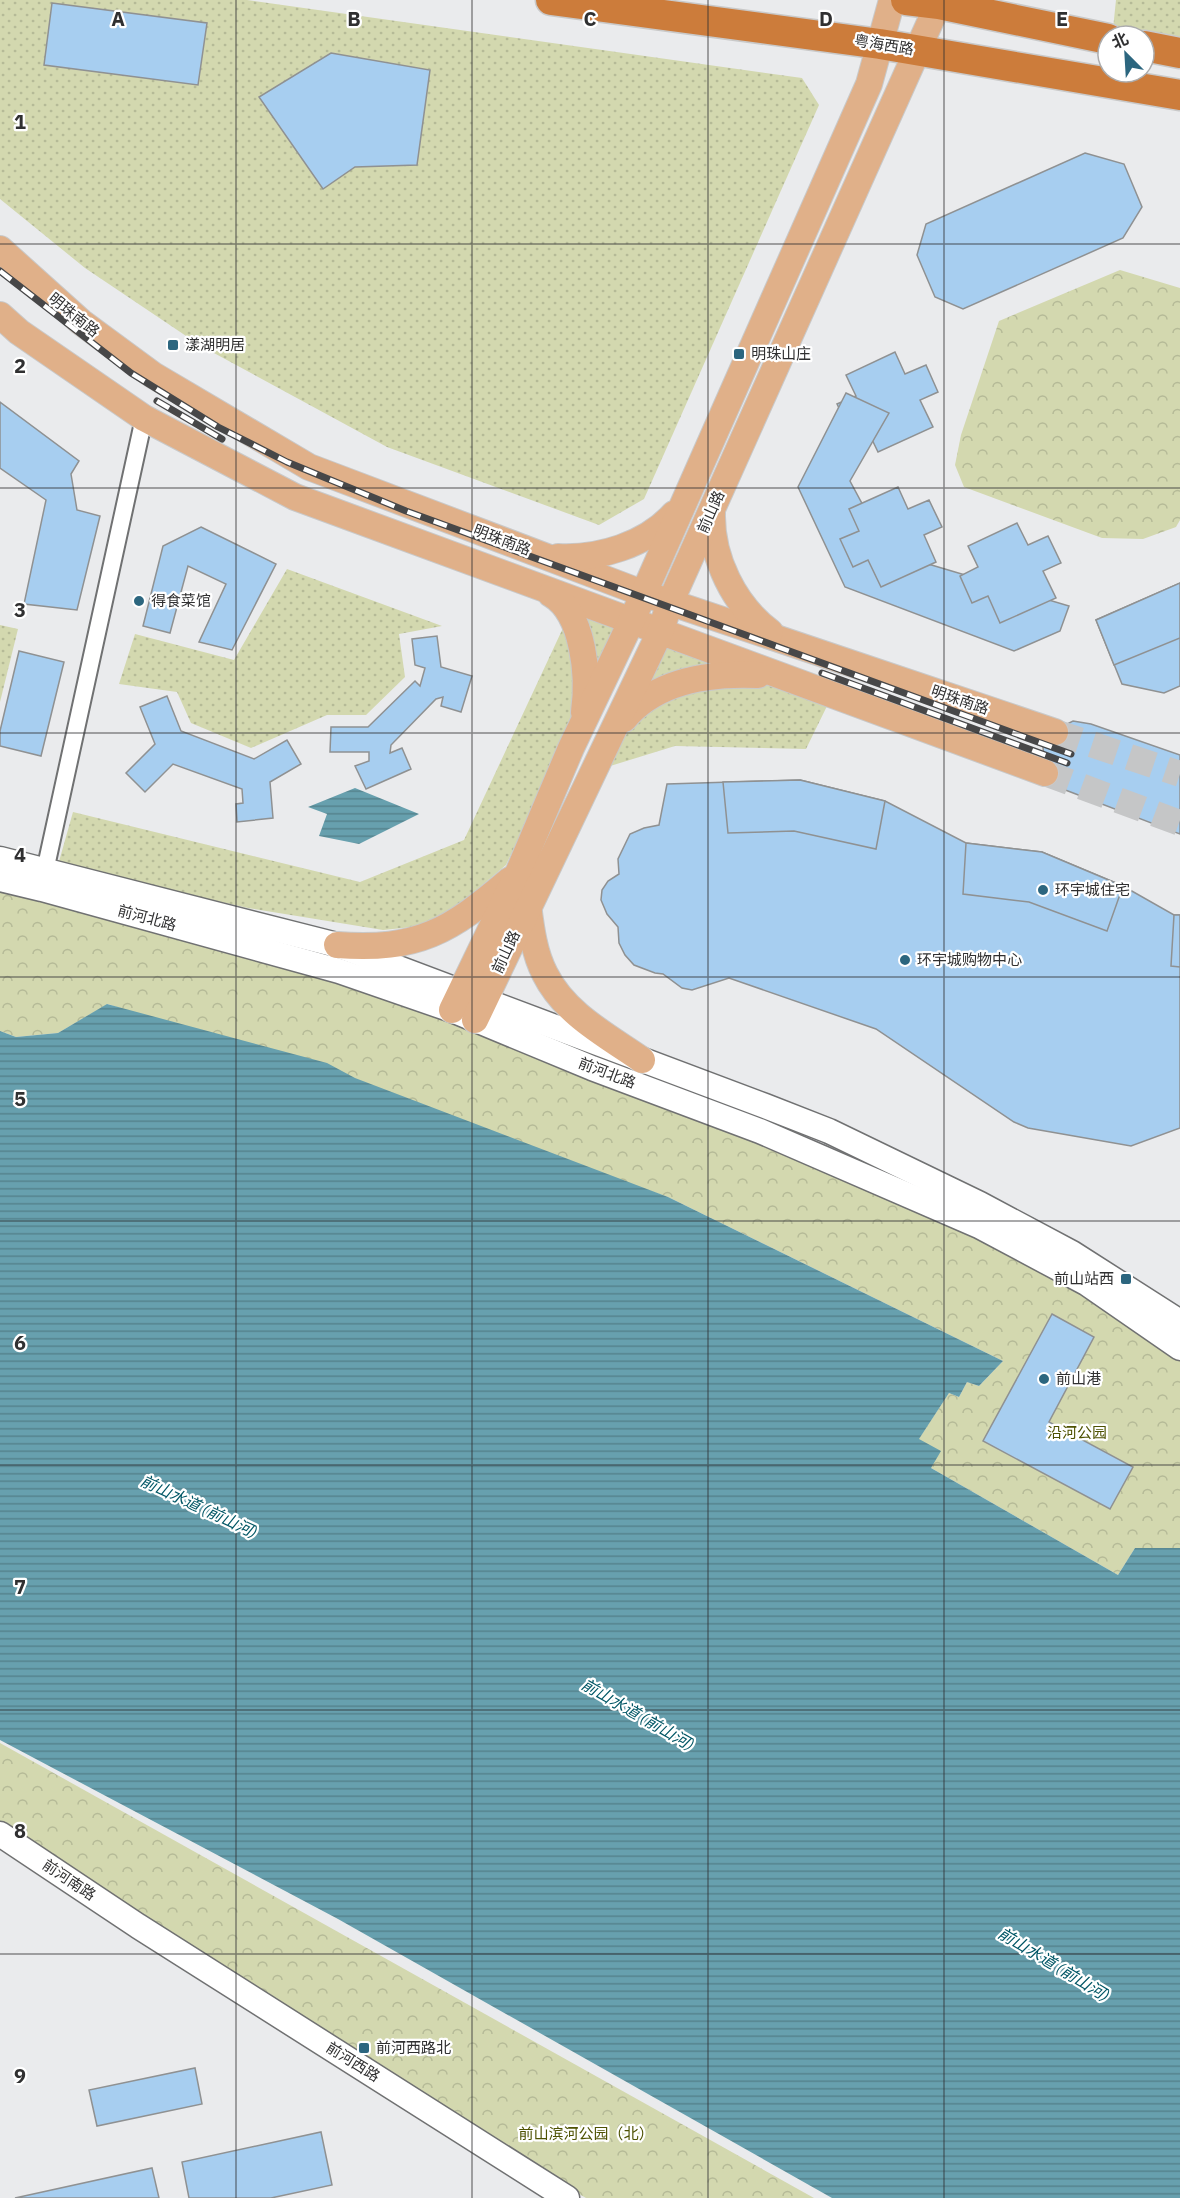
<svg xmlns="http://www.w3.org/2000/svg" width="1180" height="2198" viewBox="0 0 1180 2198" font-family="'IBM Plex Sans','Noto Sans SC',sans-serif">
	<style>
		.grass { fill: url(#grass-dots) }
		.forest { fill: url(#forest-crowns) }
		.water { fill: url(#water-rules) }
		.building { fill: #a7cef0; stroke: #8f9192; stroke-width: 1.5 }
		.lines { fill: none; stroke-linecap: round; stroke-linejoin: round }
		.primary-tunnel { stroke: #c5c6c7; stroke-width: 26; stroke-dasharray: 26 13; stroke-linecap: butt }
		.street-casing { stroke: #707172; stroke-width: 20 }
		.secondary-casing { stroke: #707172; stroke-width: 27 }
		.primary-casing { stroke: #c9c9c9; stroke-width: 28 }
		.highway-casing { stroke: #c9c9c9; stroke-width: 33 }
		.street { stroke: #fff; stroke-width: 16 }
		.secondary { stroke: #fff; stroke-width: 24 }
		.primary { stroke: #e0b089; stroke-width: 26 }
		.highway { stroke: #cc7c3b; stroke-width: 30 }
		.rail-casing { stroke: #474748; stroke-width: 7 }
		.rail { stroke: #fff; stroke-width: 4.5; stroke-dasharray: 14; stroke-linecap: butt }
		.grid { fill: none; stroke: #303031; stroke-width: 1.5; stroke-opacity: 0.55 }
		.poi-dot { fill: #2c667f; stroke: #fff; stroke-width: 2 }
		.labels { text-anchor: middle; stroke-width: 4.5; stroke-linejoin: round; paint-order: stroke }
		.street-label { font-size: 15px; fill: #303031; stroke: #fff }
		.poi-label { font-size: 15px; fill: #303031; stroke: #fff; text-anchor: start }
		.park-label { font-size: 15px; fill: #4e5202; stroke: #fff }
		.water-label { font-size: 16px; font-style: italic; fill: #005665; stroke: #fff }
		.grid-label { font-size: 20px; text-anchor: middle; font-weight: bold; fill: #303031; stroke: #fff; stroke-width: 4.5; stroke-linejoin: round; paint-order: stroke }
	</style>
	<defs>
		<pattern id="grass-dots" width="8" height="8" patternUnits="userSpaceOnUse" patternTransform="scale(1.5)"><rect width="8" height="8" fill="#d3d8af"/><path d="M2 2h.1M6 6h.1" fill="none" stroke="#b5ba97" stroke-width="1.8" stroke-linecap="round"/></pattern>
		<pattern id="forest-crowns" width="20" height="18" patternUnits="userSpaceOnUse" patternTransform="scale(1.5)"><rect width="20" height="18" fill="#d3d8af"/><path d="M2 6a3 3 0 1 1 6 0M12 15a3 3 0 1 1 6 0" fill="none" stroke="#b5ba97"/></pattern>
		<pattern id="water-rules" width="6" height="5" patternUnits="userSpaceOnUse" patternTransform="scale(1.5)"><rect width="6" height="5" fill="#67a0ae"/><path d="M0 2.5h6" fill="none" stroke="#55838e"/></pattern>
	</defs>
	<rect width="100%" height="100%" fill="#eaebed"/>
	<g class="grass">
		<path d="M0,0H247L802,78L819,105L644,499L599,525L387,447L201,346L85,268L0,199Z"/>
		<path d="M1116,0H1180V44L1113,29Z"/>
		<path d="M287,569L442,626L399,634L405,677L366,715H327L251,748L191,723L177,692L119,684L135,634L234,660Z"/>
		<path d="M570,613L620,625L506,865L453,910L422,926L383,930L248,908L58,865L73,812L360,882L464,840Z"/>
		<path d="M0,625L18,629L0,702Z"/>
		<path d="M664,643L828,704L806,749L675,746L607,767Z"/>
	</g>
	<g class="forest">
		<path d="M1120,270L1180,288V520L1176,527L1143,539L1102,538L964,487L955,465L961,435L999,321Z"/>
		<path d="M0,878L353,961L525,1025L1023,1250L1180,1357V1548H1135L1118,1575L931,1468L918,1440L949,1393L959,1397L967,1382L979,1386L1003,1361L668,1197L108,1004L58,1033L16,1037L0,1031Z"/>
		<path d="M0,1743L814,2198H586L367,2071L0,1846Z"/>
	</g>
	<g class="water">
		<path d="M355,788L419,814L359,844L319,836L327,814L308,807Z"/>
		<path d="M107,1004L327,1063L355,1078L668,1197L1003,1361L979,1386L967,1382L959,1397L949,1393L919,1439L941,1451L931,1468L1118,1575L1135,1548H1180V2198H832L338,1919L0,1740V1031L16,1037L58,1033Z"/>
	</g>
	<g class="building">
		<path d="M52,3L207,23L198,85L44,65Z"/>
		<path d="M331,53L430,70L417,165L355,167L323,189L259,97Z"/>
		<path d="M1085,153L1124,164L1142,207L1123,238L963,309L935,297L917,255L926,224Z"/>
		<path d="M895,352L905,374L926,365L938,392L920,400L933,427L878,452L865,425L850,431L837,404L856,396L846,375Z"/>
		<path d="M846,393L889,413L850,481L888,552L1069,606L1060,631L1014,651L845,587L798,487Z"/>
		<path d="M0,402L79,461L71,474L77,510L100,516L77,610L24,604L46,500L0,468Z"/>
		<path d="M898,487L908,509L929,500L942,527L924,535L936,562L881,587L868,560L853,567L840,539L859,531L849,509Z"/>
		<path d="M1017,523L1028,545L1048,536L1061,563L1043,571L1056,598L1000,623L988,596L972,603L960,576L978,567L968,546Z"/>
		<path d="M201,527L276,564L232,650L199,642L226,584L188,566L170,633L143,626L163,546Z"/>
		<path d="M1180,583V686L1164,693L1122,684L1096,620Z"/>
		<path d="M1180,583V638L1114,665L1096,620Z"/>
		<path d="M437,636L441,667L472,676L461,712L441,706L443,697L436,699L391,745L390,753L402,748L411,769L366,789L355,766L369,761V752H330L331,727H368L415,681L420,686L425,668L415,665L412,639Z"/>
		<path d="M19,651L64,662L41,756L0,746V731Z"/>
		<path d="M167,696L181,731L254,759L287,740L301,764L270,782L273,818L237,822L236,804L243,803L242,789L173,764L145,792L126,773L155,744L140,707Z"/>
		<path d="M1073,721L1091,724L1180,755V834L1055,786L1046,779L1043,747L1063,726Z"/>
		<path d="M800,780L885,801L966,843L1042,852L1123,886L1174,915H1180V1128L1131,1146L1028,1128L1014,1122L876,1029L729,978L692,990L682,988L663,974L655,973L634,965L625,955L619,943L618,927L607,914L601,900L602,890L608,881L619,874L618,859L630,834L644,828L659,825L667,784Z"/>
		<path d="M800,780L885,801L876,849L794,831L728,833L723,782Z"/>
		<path d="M966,843L1042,852L1123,886L1107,931L1029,902L963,894Z"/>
		<path d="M1174,915H1180V967L1171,966Z"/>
		<path d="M1052,1314L1094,1337L1049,1422L1133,1467L1110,1509L983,1441Z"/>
		<path d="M195,2068L202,2104L97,2126L89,2090Z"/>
		<path d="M321,2132L332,2185L271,2198H189L182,2162Z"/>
		<path d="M152,2168L159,2198H15Z"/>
	</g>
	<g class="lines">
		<g class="primary-tunnel">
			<path d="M1055,732L1180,774"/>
			<path d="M1045,773L1180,823"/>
		</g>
		<defs>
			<path id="street" d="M43,880L144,418"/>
			<g id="secondary">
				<path d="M0,859L337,945L765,1106L829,1131L980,1204L1072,1253L1180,1322"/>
				<path d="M0,879L42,889L339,971L452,1010L592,1068L760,1131L979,1226L1086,1283L1180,1348"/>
				<path d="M0,1834L138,1926L567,2198"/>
			</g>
			<g id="primary">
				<path d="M0,249L81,322L153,375L309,467L642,593L1055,732"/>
				<path d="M0,315L19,332L144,418L295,497L1045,773"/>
				<path d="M712,513C711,558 734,605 770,632"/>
				<path d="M558,557C599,559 646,545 674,514"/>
				<path d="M551,594C584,613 589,677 584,712"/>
				<path d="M624,719C656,680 712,673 758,675"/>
				<path d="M528,905C531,928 534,953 545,974C565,1014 606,1035 642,1060"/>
				<path d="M337,945C418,951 450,931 510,880"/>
				<path d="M452,1010L519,871L571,748L632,620L869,84L892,0"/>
				<path d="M475,1020L660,632L670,603L940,0"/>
			</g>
			<g id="highway">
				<path d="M551,0L880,44L1180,95"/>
				<path d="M906,0L939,4L1108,39"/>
				<path d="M1144,46L1180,53"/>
			</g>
		</defs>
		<use href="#street" class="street-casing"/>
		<use href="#secondary" class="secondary-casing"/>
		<use href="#primary" class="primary-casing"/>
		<use href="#highway" class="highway-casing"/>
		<use href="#street" class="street"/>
		<use href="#secondary" class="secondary"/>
		<use href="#primary" class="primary"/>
		<use href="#highway" class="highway"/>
		<defs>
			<g id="rail">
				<path d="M0,271L131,373L218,427L287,462L406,511L1071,754"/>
				<path d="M157,401L222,439"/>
				<path d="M822,673L1067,763"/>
			</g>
		</defs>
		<use href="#rail" class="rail-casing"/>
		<use href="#rail" class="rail"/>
	</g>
	<path class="grid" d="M236,0V2198M472,0V2198M708,0V2198M944,0V2198M0,244H1180M0,488H1180M0,733H1180M0,977H1180M0,1221H1180M0,1465H1180M0,1710H1180M0,1954H1180"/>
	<g class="poi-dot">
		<rect x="167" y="339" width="12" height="12" rx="3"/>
		<rect x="733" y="348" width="12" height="12" rx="3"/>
		<circle cx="139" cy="601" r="6"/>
		<circle cx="1043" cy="890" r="6"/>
		<circle cx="905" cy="960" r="6"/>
		<rect x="1120" y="1273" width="12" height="12" rx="3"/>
		<circle cx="1044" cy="1379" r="6"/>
		<rect x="358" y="2042" width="12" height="12" rx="3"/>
	</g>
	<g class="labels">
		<g class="street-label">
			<text transform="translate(884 45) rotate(9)" y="5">粤海西路</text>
			<text transform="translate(74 315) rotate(39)" y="5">明珠南路</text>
			<text transform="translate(711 512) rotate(-66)" y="5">前山路</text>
			<text transform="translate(502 540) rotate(21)" y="5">明珠南路</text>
			<text transform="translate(960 700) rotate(19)" y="5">明珠南路</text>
			<text transform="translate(147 918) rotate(15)" y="5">前河北路</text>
			<text transform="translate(506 952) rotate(-65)" y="5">前山路</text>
			<text transform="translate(607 1073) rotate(21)" y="5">前河北路</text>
			<text transform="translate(69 1880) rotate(34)" y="5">前河南路</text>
			<text transform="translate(353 2062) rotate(32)" y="5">前河西路</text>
		</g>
		<g class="poi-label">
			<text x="185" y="350">漾湖明居</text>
			<text x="751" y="359">明珠山庄</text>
			<text x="151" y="606">得食菜馆</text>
			<text x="1055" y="895">环宇城住宅</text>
			<text x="917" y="965">环宇城购物中心</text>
			<text x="1114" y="1284" text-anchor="end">前山站西</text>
			<text x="1056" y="1384">前山港</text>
			<text x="376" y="2053">前河西路北</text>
		</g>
		<g class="park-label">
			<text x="1077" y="1438">沿河公园</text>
			<text x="586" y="2139">前山滨河公园（北）</text>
		</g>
		<g class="water-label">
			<text transform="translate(199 1506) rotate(25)" y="6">前山水道 (前山河)</text>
			<text transform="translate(638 1714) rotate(30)" y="6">前山水道 (前山河)</text>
			<text transform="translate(1054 1964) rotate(31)" y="6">前山水道 (前山河)</text>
		</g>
	</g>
	<g class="grid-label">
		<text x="118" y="26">A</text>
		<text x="354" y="26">B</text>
		<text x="590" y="26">C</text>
		<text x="826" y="26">D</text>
		<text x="1062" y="26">E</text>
		<text x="20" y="129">1</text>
		<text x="20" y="373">2</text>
		<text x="20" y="617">3</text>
		<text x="20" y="862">4</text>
		<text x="20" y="1106">5</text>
		<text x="20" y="1350">6</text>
		<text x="20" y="1594">7</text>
		<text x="20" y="1838">8</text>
		<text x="20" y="2083">9</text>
	</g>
	<g transform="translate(1126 54) rotate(336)"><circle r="28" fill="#ffffff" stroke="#acacad" stroke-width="1.5"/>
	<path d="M0-4.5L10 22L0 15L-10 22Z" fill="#2c667f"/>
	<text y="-9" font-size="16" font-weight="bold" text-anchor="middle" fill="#303031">北</text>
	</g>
</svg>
